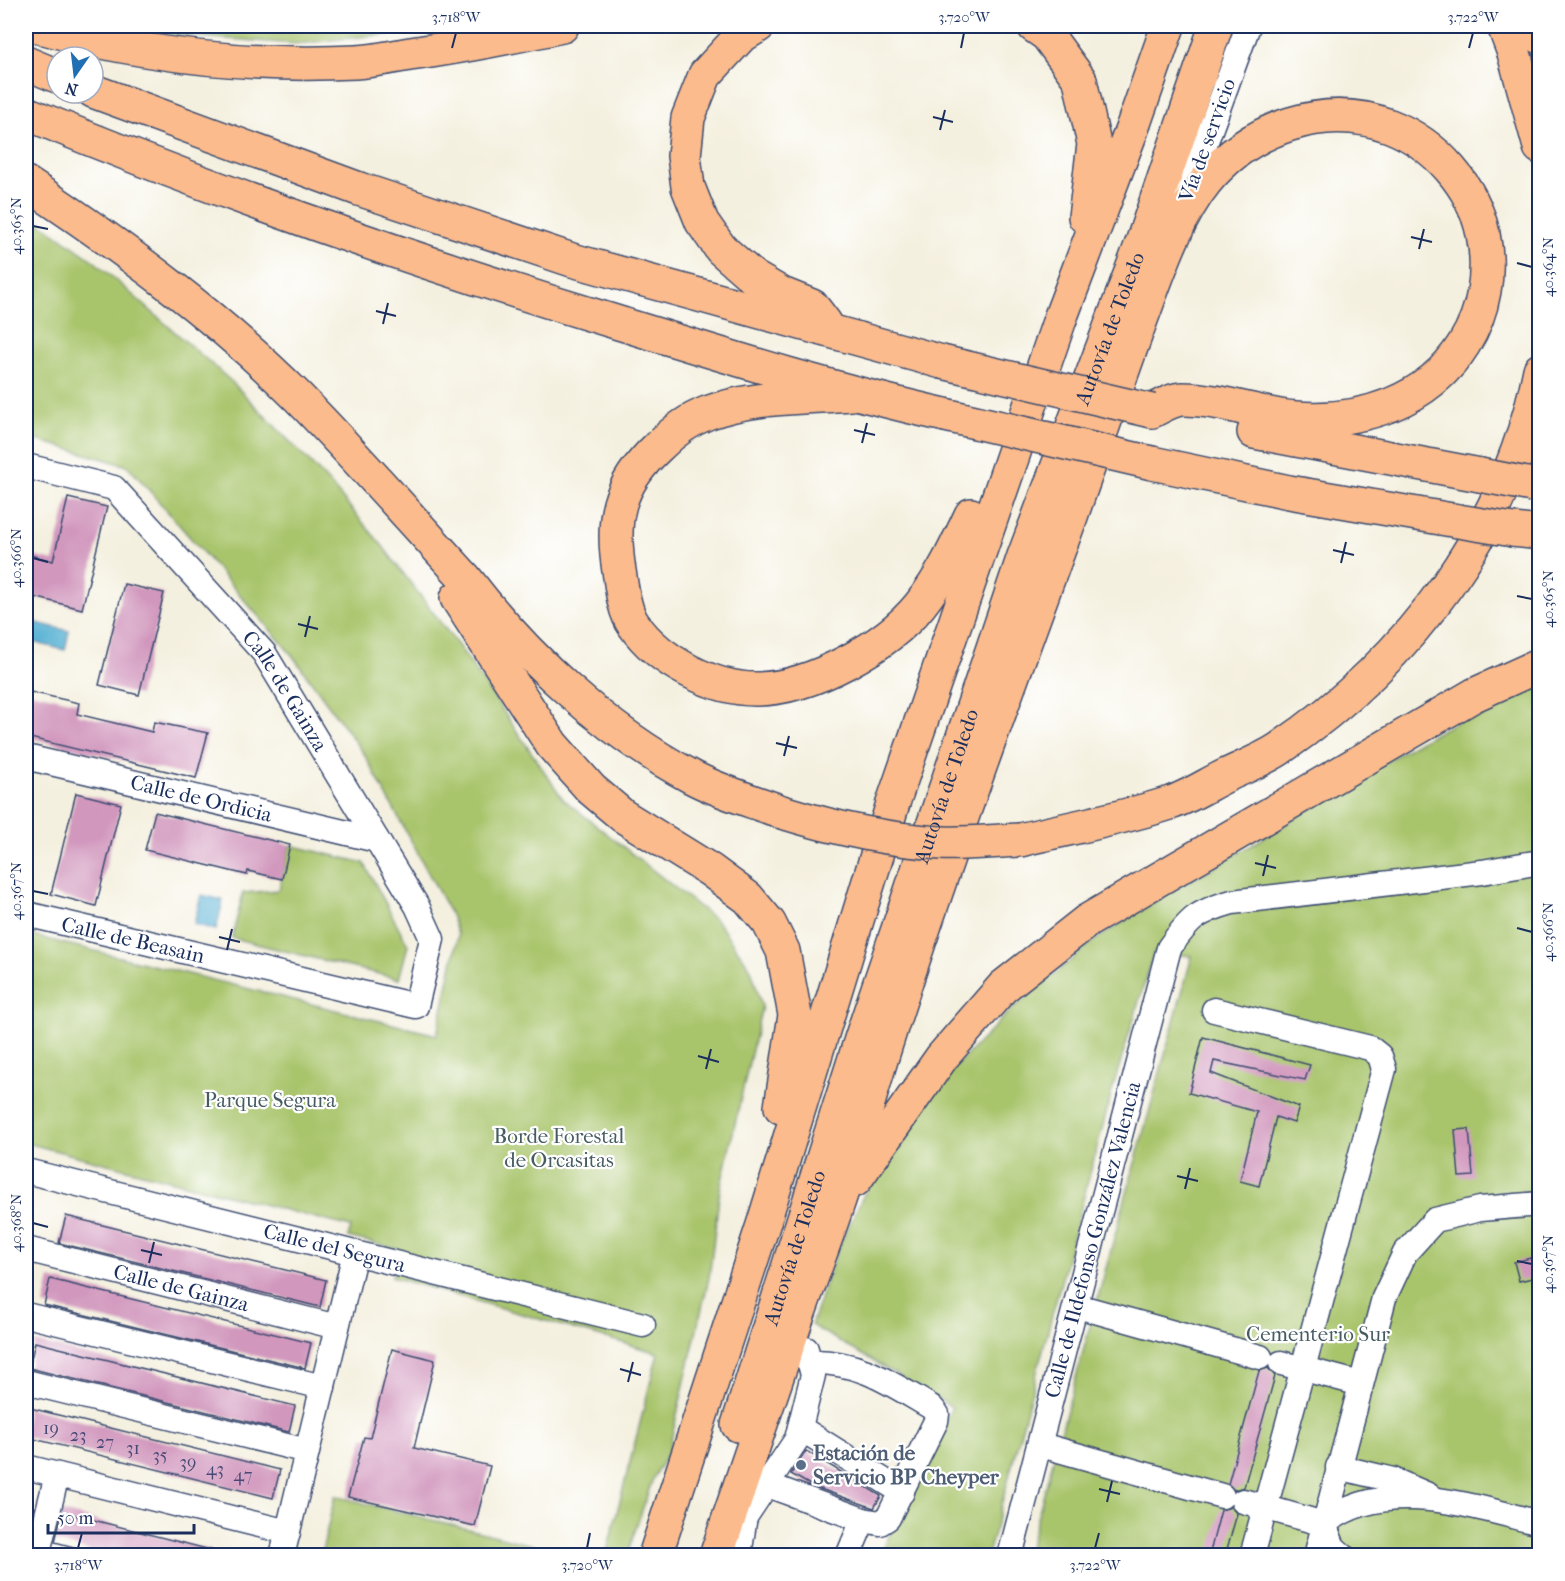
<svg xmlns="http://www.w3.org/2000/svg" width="1565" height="1581" viewBox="0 0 1565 1581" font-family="'IM FELL French Canon',serif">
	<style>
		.green { fill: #a9c56c; stroke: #627a65; stroke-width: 1.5 }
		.water { fill: #55b0d3; stroke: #387098; stroke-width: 1.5 }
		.building { fill: #d197bd }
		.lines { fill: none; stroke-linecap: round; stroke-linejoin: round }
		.minor-casing { stroke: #3c4c71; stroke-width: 27 }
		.highway-casing { stroke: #3c4c71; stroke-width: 36 }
		.minor { stroke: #fff; stroke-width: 24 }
		.highway { stroke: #fbbb8c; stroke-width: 33 }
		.highway-bridge-casing { stroke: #3c4c71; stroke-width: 36; stroke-linecap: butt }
		.highway-bridge { stroke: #fbbb8c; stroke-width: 33 }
		.ticks { fill: none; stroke: #1b2f5e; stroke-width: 2 }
		.service-dot { fill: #5c6f8a; stroke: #fff; stroke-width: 2 }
		.labels { text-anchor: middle; stroke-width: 4.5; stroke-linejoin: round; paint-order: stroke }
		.number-label { font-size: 18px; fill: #484976 }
		.street-label { font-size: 21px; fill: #1b2f5e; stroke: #fff }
		.park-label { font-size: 21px; fill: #465c62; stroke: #fff }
		.service-label { font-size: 21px; font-weight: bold; fill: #4e5e75; stroke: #fff; text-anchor: start }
		.neatline { fill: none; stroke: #1b2f5e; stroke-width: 2 }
		.ticks-label { font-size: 15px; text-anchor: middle; fill: #1b2f5e }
	</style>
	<rect width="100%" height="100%" fill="#fff"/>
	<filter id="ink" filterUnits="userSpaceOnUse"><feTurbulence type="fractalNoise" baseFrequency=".0167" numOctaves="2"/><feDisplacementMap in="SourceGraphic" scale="12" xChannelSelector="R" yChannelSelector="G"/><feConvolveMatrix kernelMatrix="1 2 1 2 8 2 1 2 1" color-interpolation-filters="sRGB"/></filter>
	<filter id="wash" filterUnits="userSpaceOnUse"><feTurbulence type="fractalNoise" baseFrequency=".008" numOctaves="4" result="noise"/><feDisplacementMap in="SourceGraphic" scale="24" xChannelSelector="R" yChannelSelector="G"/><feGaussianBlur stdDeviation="1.35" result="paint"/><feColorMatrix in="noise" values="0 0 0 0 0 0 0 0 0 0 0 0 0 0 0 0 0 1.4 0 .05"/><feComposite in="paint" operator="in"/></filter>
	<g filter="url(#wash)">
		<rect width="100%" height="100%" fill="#f4f0df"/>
		<g class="green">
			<path d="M127,26H459L297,44L172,35Z"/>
			<path d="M26,213L94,261L232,382L326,479L381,544L463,652L563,799L717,921L751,969L762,1006L720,1189L709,1278L668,1453L653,1478L627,1555H606L658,1353L392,1277L398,1249L348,1237L351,1227L347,1226L26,1143V934L437,1035L458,935L451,915L364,754L292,655L128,466L26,437Z"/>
			<path d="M1539,678V1555H1027L1192,956L1154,952L1114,1084L988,1555H880L952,1407L811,1325L836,1253L864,1194L905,1128L952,1070L1008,1013L1095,940L1154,902L1252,845L1415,744Z"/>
			<path d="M290,845L364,863L408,945L399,979L232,938L243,893L279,890Z"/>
			<path d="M335,1496L557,1551L556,1555H321Z"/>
		</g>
		<g class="water">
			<path d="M33,622L69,631L65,650L28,641Z"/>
			<path d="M201,895L223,900L216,930L194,924Z"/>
		</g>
		<g id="blocks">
			<g class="building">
				<path d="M68,498L107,507L82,609L26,595V554L53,561Z"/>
				<path d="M124,584L164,593L139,695L99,685Z"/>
				<path d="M26,691L79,703L77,714L152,732L154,722L208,733L196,778L26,737Z"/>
				<path d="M76,793L121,804L96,906L51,894Z"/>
				<path d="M155,812L290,845L282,879L248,871L247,875L145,850Z"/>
				<path d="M1203,1037L1310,1065L1305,1080L1214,1061L1211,1073L1299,1107L1294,1123L1276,1117L1259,1186L1240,1181L1257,1112L1189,1093Z"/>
				<path d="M1469,1129L1473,1176L1459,1177L1455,1130Z"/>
				<path d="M66,1216L326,1280L320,1307L59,1243Z"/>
				<path d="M1531,1258L1537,1277L1519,1281L1514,1262Z"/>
				<path d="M50,1279L311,1343L305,1368L44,1305Z"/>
				<path d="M35,1342L295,1406L289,1432L29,1368Z"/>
				<path d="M392,1349L435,1360L414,1448L490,1466L475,1526L348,1497L364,1437L370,1438Z"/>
				<path d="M1268,1368L1275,1376L1244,1487L1234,1490L1228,1484L1259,1371Z"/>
				<path d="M26,1407L280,1470L273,1498L26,1437Z"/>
				<path d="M806,1451L881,1496L874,1508L812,1486L791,1474Z"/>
				<path d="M26,1504L34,1507L27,1536L26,1535Z"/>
				<path d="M1231,1507L1237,1514L1225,1556H1209L1221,1510Z"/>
				<path d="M62,1512L211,1550L210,1556H108L55,1542Z"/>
			</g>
		</g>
	</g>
	<g filter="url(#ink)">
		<use href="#blocks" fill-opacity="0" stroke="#3c4c71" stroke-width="1.5"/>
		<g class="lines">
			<defs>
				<g id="minor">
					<path d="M1186,196L1248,26"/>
					<path id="s1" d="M26,466L114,488L264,653L417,906L432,939L416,1006L26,914"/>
					<path id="s2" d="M26,757L377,840"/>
					<path d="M1214,1010L1370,1048L1380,1056L1384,1069L1252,1556"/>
					<path id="s3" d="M26,1171L643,1325"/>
					<path id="s4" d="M26,1249L337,1327"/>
					<path d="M1077,1306L1260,1357"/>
					<path d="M26,1315L323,1387"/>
					<path d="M1281,1363L1361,1384"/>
					<path d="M26,1382L307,1451"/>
					<path d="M800,1428L902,1492"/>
					<path d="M1041,1445L1222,1496"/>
					<path d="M26,1467L288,1532"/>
					<path d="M1338,1467L1393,1480L1428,1495"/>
					<path d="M765,1484L863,1520L880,1523L888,1518L936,1421L937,1414L931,1407C890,1383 859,1360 809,1362"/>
					<path d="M1243,1501L1324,1524"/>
					<path d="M1324,1524C1384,1475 1473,1507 1540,1523"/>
					<path d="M1324,1524L1333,1547L1343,1556"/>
					<path d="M735,1532L797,1439L813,1375L806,1349"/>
					<path d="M37,1556L57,1475"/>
					<path d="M282,1556L355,1253"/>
					<path d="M739,1556L745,1516"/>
					<path d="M848,1556L863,1520"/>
					<path id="s5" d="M1010,1556L1169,948C1190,918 1197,912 1232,902L1482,872L1540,862"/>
					<path d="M1316,1556L1384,1298L1405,1253L1435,1220L1480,1209L1540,1204"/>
				</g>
				<g id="highway">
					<path d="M37,26C140,55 249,67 356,62C374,61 392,57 410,54C461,47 511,37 562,26"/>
					<path d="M758,26L740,37L705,75L688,118L684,156L688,187L702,222L721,249L753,277L782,294L812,306L825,323"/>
					<path d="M1034,26L1047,35L1080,80L1094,144L1085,217"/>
					<path d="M1504,26L1514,53L1540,147"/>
					<path d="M1532,26L1540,37"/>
					<path d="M26,63L57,76"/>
					<path d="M93,91L359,189L572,260L942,362"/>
					<path d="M26,113C221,194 420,263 622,324C729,357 835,390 945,415"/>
					<path d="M26,183C121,246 217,316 298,397C356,456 410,518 465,578C526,658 604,730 692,777C720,792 753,801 782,812"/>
					<path d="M851,394C804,398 751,396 707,413C689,420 673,432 659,446C616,486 610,520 620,577C622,591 625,613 634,625C659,661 714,690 758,689C812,688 887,646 920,605C942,577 956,547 971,515"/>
					<path d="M1254,432L1480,475"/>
					<path d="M1152,463L1289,492L1458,521"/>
					<path d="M1513,530L1540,533"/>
					<path d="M457,598L552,745L591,789L623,816L710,870L748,898L769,923L783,951L795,1015L781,1107"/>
					<path d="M1020,840C1069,828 1121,819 1170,803C1189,797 1208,784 1227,775C1244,767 1264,759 1279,749C1411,659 1509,528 1540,370"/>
					<path d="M855,1180L942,1057L1003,987L1087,921L1474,695L1540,665"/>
					<path id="s6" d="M738,1425L862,1036L1024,556L1142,243L1216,26"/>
					<path d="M655,1556L764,1222L894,800L1060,319L1132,129L1168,26"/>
					<path d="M716,1556C743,1476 770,1397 797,1318C811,1278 826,1239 839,1200C856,1149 869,1097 885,1047C941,869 1006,694 1070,519C1093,454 1116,390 1139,325C1156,280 1175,219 1206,181C1250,128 1324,101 1390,126C1436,144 1473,186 1483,234C1491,272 1484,312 1464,344C1428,402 1361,423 1296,418C1259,415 1221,399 1183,399C1173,399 1162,406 1152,411"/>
				</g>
			</defs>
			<use href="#minor" class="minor-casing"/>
			<use href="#highway" class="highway-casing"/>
			<use href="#minor" class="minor"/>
			<use href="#highway" class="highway"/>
			<defs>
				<g id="highway-bridge">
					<path d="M942,362L1152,411"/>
					<path d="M945,415L1152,463"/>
					<path d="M1480,475L1532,485"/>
					<path d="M1458,521L1513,530"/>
					<path d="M782,812C834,828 886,840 941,843C967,844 994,841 1020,840"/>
				</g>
			</defs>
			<use href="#highway-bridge" class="highway-bridge-casing"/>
			<use href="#highway-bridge" class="highway-bridge"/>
		</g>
	</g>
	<path class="ticks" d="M452,48L456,33M961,48L964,33M1469,48L1473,33M933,117L953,122M940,130L945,110M33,226L48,229M1411,237L1432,242M1419,249L1424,229M1517,263L1532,267M376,311L396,316M383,324L388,303M854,430L875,435M862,443L867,423M1333,550L1354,555M33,558L48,562M1341,563L1346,542M1517,596L1532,599M298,624L318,629M305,637L310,616M776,743L797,748M784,756L789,736M1255,863L1276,868M1263,876L1268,855M33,891L48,894M1517,928L1532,932M219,937L240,942M227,950L232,929M698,1056L719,1062M706,1069L711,1049M1177,1176L1198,1181M1185,1189L1190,1168M33,1223L48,1227M141,1250L162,1255M1517,1261L1532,1264M149,1263L154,1242M620,1369L641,1375M628,1382L633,1362M1099,1489L1120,1494M1107,1502L1112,1481M78,1548L82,1533M587,1548L590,1533M1095,1548L1099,1533"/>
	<circle class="service-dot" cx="801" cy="1465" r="6"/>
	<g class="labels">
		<g class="number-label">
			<text x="51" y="1434">19</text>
			<text x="78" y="1441">23</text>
			<text x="105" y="1448">27</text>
			<text x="133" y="1454">31</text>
			<text x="160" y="1461">35</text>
			<text x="188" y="1468">39</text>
			<text x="215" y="1475">43</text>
			<text x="243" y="1481">47</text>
		</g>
		<g class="street-label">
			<text transform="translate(1207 140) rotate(-70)" y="7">Vía de servicio</text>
			<text dy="7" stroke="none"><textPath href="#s6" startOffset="1158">Autovía de Toledo</textPath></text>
			<text dy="7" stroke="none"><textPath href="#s1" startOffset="357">Calle de Gainza</textPath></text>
			<text dy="7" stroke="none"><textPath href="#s6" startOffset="672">Autovía de Toledo</textPath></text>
			<text dy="7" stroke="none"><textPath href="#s2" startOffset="180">Calle de Ordicia</textPath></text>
			<text transform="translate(133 940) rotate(13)" y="7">Calle de Beasain</text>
			<text dy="7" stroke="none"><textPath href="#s5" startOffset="327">Calle de Ildefonso González Valencia</textPath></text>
			<text dy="7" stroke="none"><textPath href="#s3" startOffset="318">Calle del Segura</textPath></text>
			<text dy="7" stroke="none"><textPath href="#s6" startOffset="186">Autovía de Toledo</textPath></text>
			<text dy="7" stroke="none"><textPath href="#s4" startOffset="160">Calle de Gainza</textPath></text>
		</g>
		<g class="park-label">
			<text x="270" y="1107">Parque Segura</text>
			<text x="559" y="1143">Borde Forestal<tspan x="559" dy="24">de Orcasitas</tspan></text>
			<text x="1318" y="1341">Cementerio Sur</text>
		</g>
		<g class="service-label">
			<text x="813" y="1460">Estación de<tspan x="813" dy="24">Servicio BP Cheyper</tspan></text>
		</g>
	</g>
	<rect width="1565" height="1581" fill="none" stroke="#fff" stroke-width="66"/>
	<g transform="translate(75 75) rotate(194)"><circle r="28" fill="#ffffff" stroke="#a4acbf" stroke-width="1.5"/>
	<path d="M0-4.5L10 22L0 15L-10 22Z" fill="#1f6fb2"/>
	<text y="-9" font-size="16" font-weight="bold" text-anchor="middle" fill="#1b2f5e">N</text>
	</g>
	<path d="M48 1524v9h146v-9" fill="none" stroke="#1b2f5e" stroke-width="3"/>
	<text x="57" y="1524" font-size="18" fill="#1b2f5e" stroke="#ffffff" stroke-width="4.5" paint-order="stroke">50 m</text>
	<rect x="33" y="33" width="1499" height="1515" class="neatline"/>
	<g class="ticks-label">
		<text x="456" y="22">3.718°W</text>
		<text x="964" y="22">3.720°W</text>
		<text x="1473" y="22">3.722°W</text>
		<text transform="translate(16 226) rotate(-90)" y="5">40.365°N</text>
		<text transform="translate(1548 267) rotate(-90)" y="5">40.364°N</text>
		<text transform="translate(16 558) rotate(-90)" y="5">40.366°N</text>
		<text transform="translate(1548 599) rotate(-90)" y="5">40.365°N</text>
		<text transform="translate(16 891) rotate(-90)" y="5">40.367°N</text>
		<text transform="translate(1548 932) rotate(-90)" y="5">40.366°N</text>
		<text transform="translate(16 1223) rotate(-90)" y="5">40.368°N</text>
		<text transform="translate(1548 1264) rotate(-90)" y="5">40.367°N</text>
		<text x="78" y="1570">3.718°W</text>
		<text x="587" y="1570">3.720°W</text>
		<text x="1095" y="1570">3.722°W</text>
	</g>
</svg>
